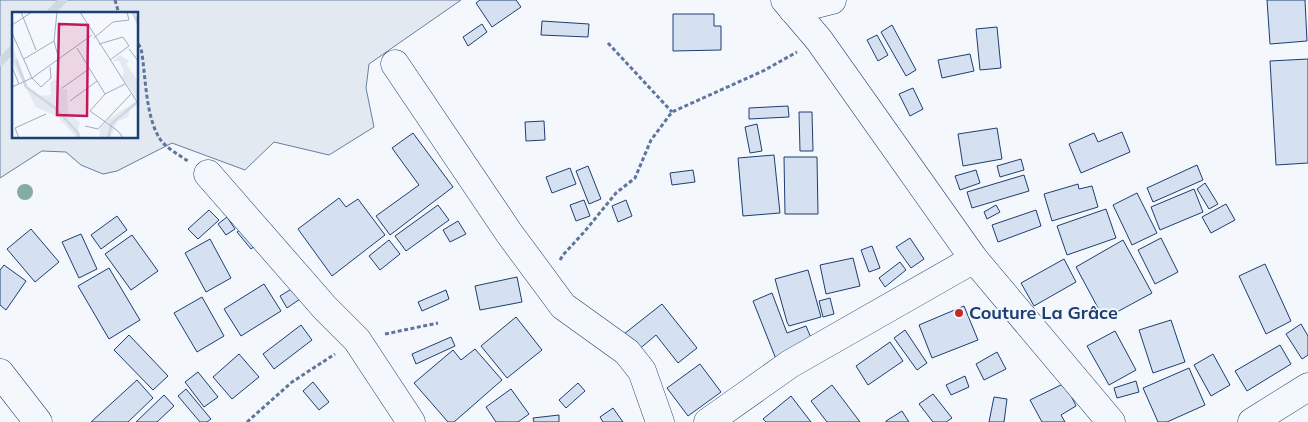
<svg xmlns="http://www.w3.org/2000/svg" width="1308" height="422" viewBox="0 0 1308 422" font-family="Mulish,sans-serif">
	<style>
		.green { fill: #e3e9f0; stroke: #687fa3; fill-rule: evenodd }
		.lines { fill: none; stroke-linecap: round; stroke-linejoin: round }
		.stream { stroke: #cfd7e4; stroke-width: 8 }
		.building { fill: #d5e0f0; stroke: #1d3f73 }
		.minor-casing { stroke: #1d3f73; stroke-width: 29 }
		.path { stroke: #5e769c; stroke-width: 3; stroke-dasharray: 4 2.5; stroke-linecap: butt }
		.minor { stroke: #f4f7fb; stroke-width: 28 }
		.tree { fill: #86aba6 }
		.poi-dot { fill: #c62828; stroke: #f4f7fb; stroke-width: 2 }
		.labels { text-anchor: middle; stroke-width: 4; stroke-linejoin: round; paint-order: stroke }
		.poi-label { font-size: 18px; font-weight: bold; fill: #1d3f73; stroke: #f4f7fb; text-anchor: start }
		.inset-river { fill: none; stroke: #cfd7e4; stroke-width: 2.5 }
		.inset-road { fill: none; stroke: #9eadc5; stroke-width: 1 }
		.view { fill: #c2185b; fill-opacity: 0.15; stroke: #c2185b; stroke-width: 2.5 }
		.inset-edge { fill: none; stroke: #1d3f73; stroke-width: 2.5 }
	</style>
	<rect width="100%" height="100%" fill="#f4f7fb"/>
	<path class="green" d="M0,0H461L369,64L366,88L374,127L329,155L274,142L245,170L172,143L117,171L103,174L81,165L66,152L42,151L0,178ZM14,14H138V138H14Z"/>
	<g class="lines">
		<g class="stream">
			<path d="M49,14L63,0"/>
			<path d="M0,62L14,48"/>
		</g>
	</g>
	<g class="building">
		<path d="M480,0H516L521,7L492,27L476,3Z"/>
		<path d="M1267,0H1305L1307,41L1270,44Z"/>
		<path d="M673,14H714V26H721V50L673,51Z"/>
		<path d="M542,21L589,24L588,37L541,35Z"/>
		<path d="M482,24L487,32L468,46L463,37Z"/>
		<path d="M892,25L916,70L906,76L881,32Z"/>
		<path d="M997,27L1001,68L980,70L976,29Z"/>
		<path d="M877,35L888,55L878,61L867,40Z"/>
		<path d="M970,54L974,71L942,78L938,60Z"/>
		<path d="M1308,59V163L1276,165L1270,61Z"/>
		<path d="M913,88L923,109L910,116L899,94Z"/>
		<path d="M788,106L789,117L749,119V108Z"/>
		<path d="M799,112H812L813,151H800Z"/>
		<path d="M544,121L545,140L526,141L525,122Z"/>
		<path d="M757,124L762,151L750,153L745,127Z"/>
		<path d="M997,128L1002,159L963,166L958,134Z"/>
		<path d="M1122,132L1130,152L1081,173L1069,144L1094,133L1098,142Z"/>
		<path d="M413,133L453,187L390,235L376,216L419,185L392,148Z"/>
		<path d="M774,155L780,213L743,216L738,158Z"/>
		<path d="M784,157H817L818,214H785Z"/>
		<path d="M1021,159L1024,170L1000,177L997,166Z"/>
		<path d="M1197,165L1203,180L1153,202L1147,188Z"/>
		<path d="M588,166L601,199L589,204L576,171Z"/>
		<path d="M570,168L576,184L552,193L546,177Z"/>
		<path d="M693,170L695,182L672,185L670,173Z"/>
		<path d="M976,170L980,183L960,190L955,176Z"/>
		<path d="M1024,175L1029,191L972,208L967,192Z"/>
		<path d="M1205,183L1218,204L1209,209L1197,189Z"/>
		<path d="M1078,184L1079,189L1092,186L1098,207L1052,221L1044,194Z"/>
		<path d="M1194,189L1203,212L1160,230L1151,207Z"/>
		<path d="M1137,193L1157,233L1132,245L1113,205Z"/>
		<path d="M339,198L346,207L358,199L385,235L332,276L298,229Z"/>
		<path d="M584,200L590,216L576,221L570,205Z"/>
		<path d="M626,200L632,216L618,222L612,206Z"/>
		<path d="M1226,204L1235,220L1211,233L1202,217Z"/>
		<path d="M438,205L449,220L406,251L395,236Z"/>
		<path d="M996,205L1000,212L987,219L984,212Z"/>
		<path d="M1106,209L1116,238L1067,255L1057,226Z"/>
		<path d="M209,210L219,220L198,239L188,229Z"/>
		<path d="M1036,210L1041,226L998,242L992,225Z"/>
		<path d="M117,216L127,230L101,249L91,235Z"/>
		<path d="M227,217L235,229L226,235L218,224Z"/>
		<path d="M458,221L466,234L450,242L443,230Z"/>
		<path d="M248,224L261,241L251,249L237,232Z"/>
		<path d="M31,229L59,262L35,282L7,249Z"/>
		<path d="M81,234L97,269L79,278L62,242Z"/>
		<path d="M132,235L158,271L131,290L105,254Z"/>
		<path d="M910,238L924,259L911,268L896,247Z"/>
		<path d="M1161,238L1178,272L1155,284L1138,250Z"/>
		<path d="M210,239L231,278L206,292L185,253Z"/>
		<path d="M389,240L400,254L380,270L369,256Z"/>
		<path d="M1123,240L1152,293L1104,319L1076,267Z"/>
		<path d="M872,246L880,268L869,272L861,250Z"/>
		<path d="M853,258L860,286L826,294L820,265Z"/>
		<path d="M1064,259L1076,282L1034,306L1021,283Z"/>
		<path d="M900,262L906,270L885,287L879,278Z"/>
		<path d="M1265,264L1291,321L1266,334L1239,276Z"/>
		<path d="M4,265L26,281L6,310L0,305V270Z"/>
		<path d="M109,268L140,320L109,339L78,286Z"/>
		<path d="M808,270L821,317L789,326L787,322L775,279Z"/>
		<path d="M517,277L522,302L480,310L475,286Z"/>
		<path d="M264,284L281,311L241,336L224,309Z"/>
		<path d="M293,288L300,299L287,308L280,296Z"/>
		<path d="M446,290L449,299L422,311L418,302Z"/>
		<path d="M772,293L787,333L806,326L814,345L776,359L753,301Z"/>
		<path d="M202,297L224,336L197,352L174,313Z"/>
		<path d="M830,298L834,314L823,317L819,301Z"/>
		<path d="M662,304L697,348L678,363L656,335L637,351L624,334Z"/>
		<path d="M964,306L978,340L932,358L919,325Z"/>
		<path d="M516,317L542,350L507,378L481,346Z"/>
		<path d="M1171,320L1185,362L1153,373L1139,330Z"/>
		<path d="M1301,324L1308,336V355L1302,359L1286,334Z"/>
		<path d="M301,325L312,340L274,369L263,354Z"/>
		<path d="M905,330L927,363L917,370L894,338Z"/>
		<path d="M1115,331L1136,370L1109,385L1087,346Z"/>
		<path d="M129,335L168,376L153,390L114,350Z"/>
		<path d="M451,337L455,346L416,364L412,354Z"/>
		<path d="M890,342L903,361L868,385L856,366Z"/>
		<path d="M1280,345L1291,364L1247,391L1235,371Z"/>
		<path d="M475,349L502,380L454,422H448L414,383L453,350L461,360Z"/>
		<path d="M997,352L1006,369L984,380L976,364Z"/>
		<path d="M239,354L259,377L232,399L213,377Z"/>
		<path d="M1213,354L1230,385L1211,396L1194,365Z"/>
		<path d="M700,364L721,392L688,416L667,388Z"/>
		<path d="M1189,368L1205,405L1167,422H1158L1143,388Z"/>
		<path d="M198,372L218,397L204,407L185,382Z"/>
		<path d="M965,376L969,387L951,395L946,385Z"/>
		<path d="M137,380L153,398L128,422H91Z"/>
		<path d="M1136,381L1139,392L1117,398L1114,388Z"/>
		<path d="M313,382L329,402L319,410L303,391Z"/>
		<path d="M578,383L585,391L566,408L559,400Z"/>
		<path d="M1065,383L1076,406L1061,415L1065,422H1042L1030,400Z"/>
		<path d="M832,385L860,422H827L811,401Z"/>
		<path d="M186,389L211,419L207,422H200L178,396Z"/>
		<path d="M511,389L529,414L518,422H496L486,407Z"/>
		<path d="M933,394L952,418L946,422H933L919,404Z"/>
		<path d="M164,395L174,406L157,422H136Z"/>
		<path d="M791,396L811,422H766L763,419Z"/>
		<path d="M994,397L1007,399L1004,422H989Z"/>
		<path d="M613,408L623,422H603L600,417Z"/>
		<path d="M902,411L909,422H886V421Z"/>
		<path d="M559,415V422H534L533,418Z"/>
	</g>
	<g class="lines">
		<defs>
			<g id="minor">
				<path d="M785,0L819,40L974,259L1111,422"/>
				<path d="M793,10L832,0"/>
				<path d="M395,64L509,233L563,306L627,352L642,371L660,422"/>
				<path d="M208,174L325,308L357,340L411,422"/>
				<path d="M0,373L38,422"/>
				<path d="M708,422L790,364L974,259"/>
				<path d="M1252,422L1308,387"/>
			</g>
		</defs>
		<use href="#minor" class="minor-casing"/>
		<g class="path">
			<path d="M115,0L119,14"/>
			<path d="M608,43L672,112"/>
			<path d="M138,44L141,48C146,75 145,116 160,139C166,148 179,155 188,161"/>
			<path d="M560,260L563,255L585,231L616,193L635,178L651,140L672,112L763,71L797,52"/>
			<path d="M385,334L438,323"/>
			<path d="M247,422L292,382L335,354"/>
		</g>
		<use href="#minor" class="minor"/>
	</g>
	<circle class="tree" cx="25" cy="192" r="8"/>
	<circle class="poi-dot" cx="959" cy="313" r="5"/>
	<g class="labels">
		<g class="poi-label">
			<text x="969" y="319">Couture La Grâce</text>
		</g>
	</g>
	<g transform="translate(12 12)">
		<rect width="126" height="126" fill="#f4f7fb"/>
		<path d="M0,33L16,75L26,84L39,83L38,71L43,67L50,77H55L56,100L68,111L66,117L69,126H65L46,105L24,95L1,52ZM108,43L117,49L114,52L126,69V91L118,97L116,105L106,109L98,126H87L88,117L93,111L97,113L95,108L126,88L110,65L112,59L107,49H101Z" fill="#e3e9f0"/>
		<path class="inset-river" d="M121,0L127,14M4,48L14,75L43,96L66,121L67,126M96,126L100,111L127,89"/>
		<path class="inset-road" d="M9,0L24,38M45,0L42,29L47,48M68,0L127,93M0,13L20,0M0,21L20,66L29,75L39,66L38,55M82,26L101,10L117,8L115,0M87,32L111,25L117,34L98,48M65,36L93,82L78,99L106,119L111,126M117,37L127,50M12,47L42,29M0,55L7,72M0,75L20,66L80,23M50,76L77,57M93,82L113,72M58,89L85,69M73,114L86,117L119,82M7,126L3,116L34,102"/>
		<path class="view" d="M47,12L76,13L75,104L45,103Z"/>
		<rect width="126" height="126" class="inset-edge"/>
	</g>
</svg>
